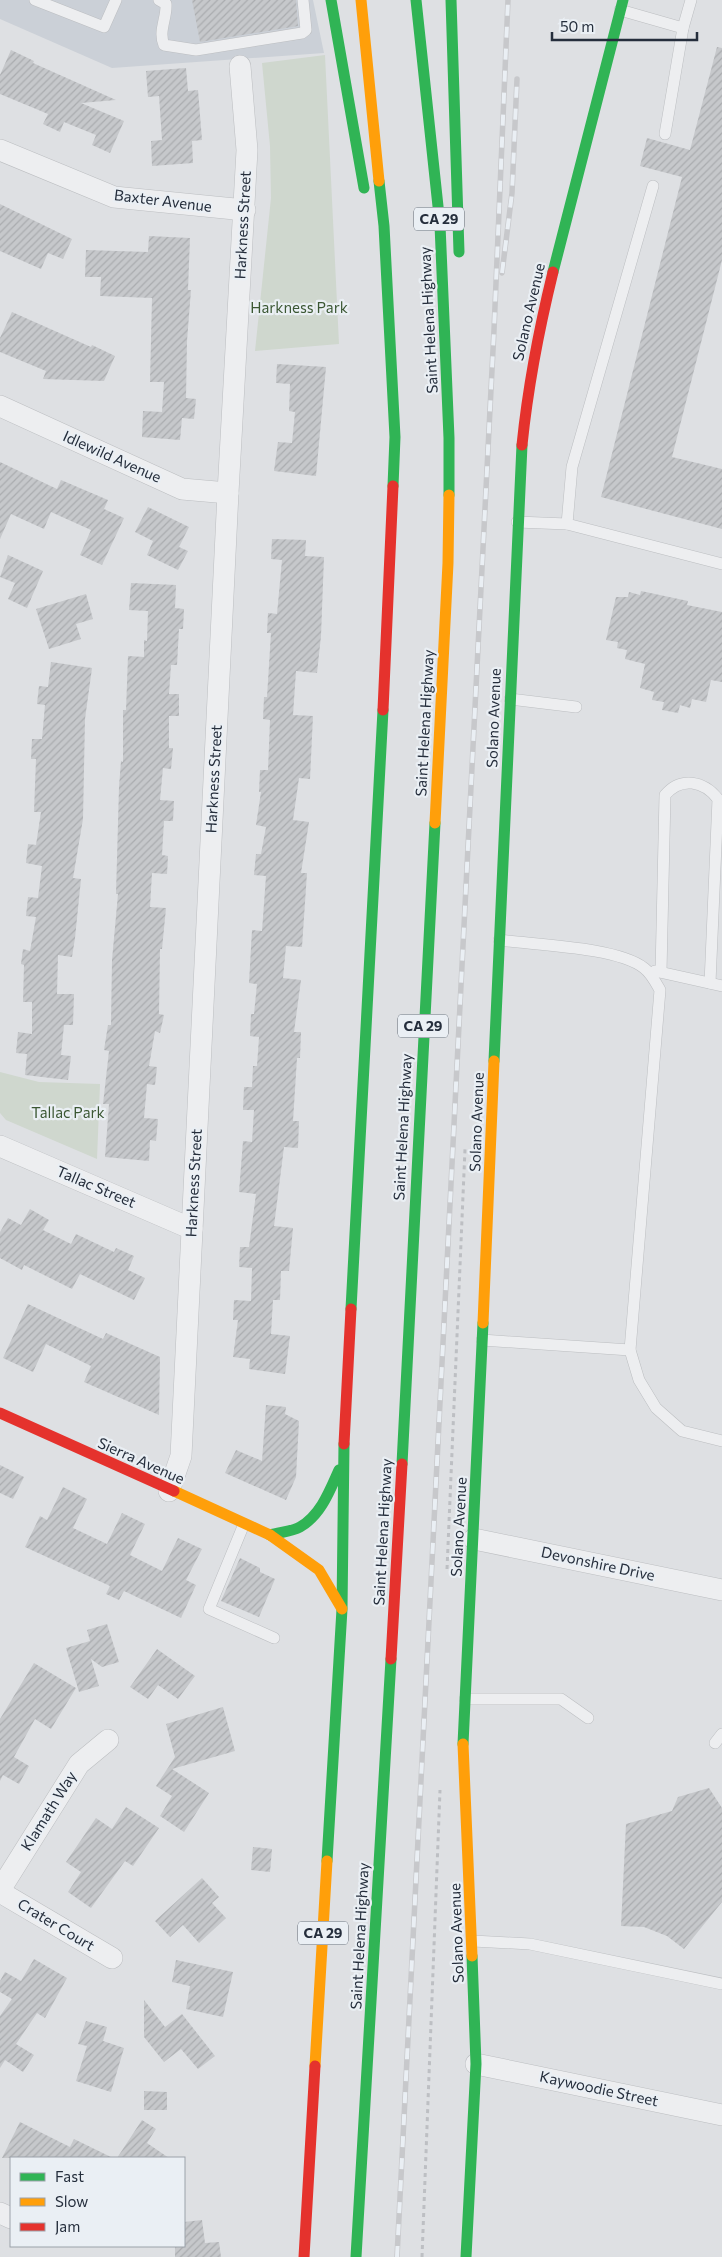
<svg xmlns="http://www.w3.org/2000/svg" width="722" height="2257" viewBox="0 0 722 2257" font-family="Commissioner,sans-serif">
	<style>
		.built { fill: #cbd0d7 }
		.park { fill: #cfd7ce }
		.building { fill: url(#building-hatch) }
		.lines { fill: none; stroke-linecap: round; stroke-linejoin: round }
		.lane-casing { stroke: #bcbec1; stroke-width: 12 }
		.street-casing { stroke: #bcbec1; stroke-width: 22 }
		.path { stroke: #bdbfc3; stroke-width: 3; stroke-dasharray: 4 4; stroke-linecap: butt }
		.lane { stroke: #edeef0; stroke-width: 11 }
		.street { stroke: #edeef0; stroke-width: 21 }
		.fast { stroke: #30b455; stroke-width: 11 }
		.slow { stroke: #ff9f0a; stroke-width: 11 }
		.jam { stroke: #e5322d; stroke-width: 11 }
		.rail-casing { stroke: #c7c8cb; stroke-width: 5.5 }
		.rail { stroke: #eaeff4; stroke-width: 4; stroke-dasharray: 11; stroke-linecap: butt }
		.labels { text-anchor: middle; stroke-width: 4.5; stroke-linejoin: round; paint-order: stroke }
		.shield { fill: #eaeff4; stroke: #606873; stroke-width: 1 }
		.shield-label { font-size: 14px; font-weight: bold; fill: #252e3c }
		.street-label { font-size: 15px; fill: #252e3c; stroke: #eaeff4 }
		.park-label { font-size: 15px; fill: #3b5733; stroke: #eaeff4 }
	</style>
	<defs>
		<pattern id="building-hatch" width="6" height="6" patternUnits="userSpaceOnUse" patternTransform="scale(1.25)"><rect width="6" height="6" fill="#c6c8cb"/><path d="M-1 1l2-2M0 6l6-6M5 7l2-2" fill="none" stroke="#aaacaf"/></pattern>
	</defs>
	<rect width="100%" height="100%" fill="#dee0e3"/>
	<path class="built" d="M0,0H313L324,53L112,68L0,19Z"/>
	<g class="park">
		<path d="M325,55L339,344L255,351L271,198L270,146L262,63Z"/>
		<path d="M0,1072L39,1082L100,1084L97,1159L6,1120L0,1113Z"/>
	</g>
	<g class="building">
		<path d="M192,0H296L298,26L200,42Z"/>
		<path d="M717,47L722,48V260L672,457L722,469V529L601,497L682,177L640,166L647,138L690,150Z"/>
		<path d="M11,50L34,61L33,63L116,100L81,103L124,121L110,153L92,145L96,135L64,122L60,132L43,124L48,114L0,94V75Z"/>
		<path d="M186,68L188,91L198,90L202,140L192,141L193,163L152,166L151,141L162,140L159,96L148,97L146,71Z"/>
		<path d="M0,204L72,239L63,259L48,253L41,269L0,251Z"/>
		<path d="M149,236L190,238L188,290H191L187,341L186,398L196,399L194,419L182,418L180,440L142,437L143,411L162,412L164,382H150L152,298L100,296L101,277H85L86,250L148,252Z"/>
		<path d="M12,312L91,347L92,345L115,356L104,381L43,379L46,371L0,352V338Z"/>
		<path d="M277,364L326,367L316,476L274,471L278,442L292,443L295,412L289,411L290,384L276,383Z"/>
		<path d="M0,462L57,489L61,480L108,500L104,509L124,518L102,565L80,555L91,530L51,512L44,529L11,514L0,539Z"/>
		<path d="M148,507L189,527L179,547L188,551L178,570L147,555L153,541L135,532Z"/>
		<path d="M272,539L306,540L305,556L324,557L321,636L317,673L296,671L293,715L313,716L310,779L299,778L293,820L309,822L301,873H307L302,947L286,946L283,978L301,980L294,1032H301L300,1058H297L293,1121H299L298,1148L284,1147L274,1226L293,1228L289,1271H281L280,1300H273L271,1334L290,1336L285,1374L249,1369L250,1359L233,1357L238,1320H233L234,1300L251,1301L252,1268L239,1267L240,1247H249L256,1194L239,1192L243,1141L252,1142L254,1110H243L244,1087H252L253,1066H257L259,1037L250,1036L251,1014H254L257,984L249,983L252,930L262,931L266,876L254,875L256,854H261L266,827L256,825L261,792H259L260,770H268L270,720L263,719L264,697H267L271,633H267L268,613L277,614L282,560L271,559Z"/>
		<path d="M8,555L43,571L27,608L8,599L15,583L0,577Z"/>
		<path d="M131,583L176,585L175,608L184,609L183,629H179L177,665H171L169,694H179V716H169V748H173L171,769L163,768L160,800L174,801L173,821H164L162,855L168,856L167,874L152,873L150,907L166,908L162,949H160L159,1014L164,1015L160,1033L155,1031L149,1066L157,1067L155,1085L147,1084L144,1118L158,1119L156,1141L150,1140L149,1161L105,1157L109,1104H103L109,1051L104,1050L108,1025H111L112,960L118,894H116L119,787L121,761L123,762V710H126L128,656L144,657V640L147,641L148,611L129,610Z"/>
		<path d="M641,591L688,601L687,605L722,612V682L711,680L706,702L692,699L690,708L680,705L678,713L662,710L664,702L652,700L654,692L640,688L645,664L625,659L627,650L617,648L618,642L606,640L616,597H628L629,592L640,595Z"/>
		<path d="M86,594L93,619L76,624L81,639L49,649L36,609Z"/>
		<path d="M51,662L92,668L85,719L83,819L73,878L81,879L75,938L72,957L58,955L57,994H74L73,1025H64L61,1055L71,1056L68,1080L25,1075L27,1054L16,1053L18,1032L32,1034V1002H23L24,965L21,964L23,949L30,951L36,917L26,916L28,897L38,898L42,866L26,863L28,844L36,845L41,812H34L36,759H31L32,739H42L45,705L37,704L39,686L48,687Z"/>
		<path d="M30,1209L49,1220L43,1230L71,1244L76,1234L114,1252L116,1248L134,1256L128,1270L145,1278L134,1300L80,1274L72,1289L24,1265L22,1270L0,1258V1232L8,1218L21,1225Z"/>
		<path d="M28,1304L103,1339L106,1333L160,1357L159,1415L84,1382L91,1366L46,1344L33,1372L3,1358Z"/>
		<path d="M266,1405L286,1407L285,1414L299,1421L296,1477L286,1500L225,1473L236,1450L262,1461Z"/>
		<path d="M0,1465L24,1477L13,1499L0,1493Z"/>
		<path d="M63,1487L87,1499L73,1528L107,1544L122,1513L145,1524L130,1555L162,1571L178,1538L202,1549L186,1580L196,1585L181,1618L124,1591L119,1600L106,1594L110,1586L25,1547L40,1516L47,1520Z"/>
		<path d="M240,1558L260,1568V1572L275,1579L259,1617L221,1601Z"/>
		<path d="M107,1624L119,1662L102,1667L91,1659L99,1686L79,1692L66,1648L90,1641L87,1630Z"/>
		<path d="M157,1649L195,1676L178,1699L158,1685L148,1699L130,1687Z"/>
		<path d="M34,1663L76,1688L51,1729L35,1719L14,1757L29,1766L19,1784L3,1775L0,1781V1719Z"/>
		<path d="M223,1707L235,1751L172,1769L209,1793L184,1832L160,1816L172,1796L156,1786L175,1757L166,1724Z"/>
		<path d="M709,1788L722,1808V1902L684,1949L667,1936L644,1927L621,1926L626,1824L672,1811L678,1797Z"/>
		<path d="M126,1807L159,1828L133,1866L125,1861L91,1908L68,1892L81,1872L66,1862L96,1818L112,1829Z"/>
		<path d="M253,1847L272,1849L270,1872L251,1870Z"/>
		<path d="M202,1878L219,1897L212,1903L226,1918L199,1943L183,1925L170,1937L155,1921Z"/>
		<path d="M34,1959L67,1978L45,2018L37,2013L16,2044L34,2055L23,2072L5,2060L0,2068V2016L12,1999L0,1992V1981L5,1972L21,1981Z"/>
		<path d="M176,1960L233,1972L223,2017L186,2009L190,1986L172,1982Z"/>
		<path d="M144,2000L165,2027L182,2014L215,2056L198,2069L181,2049L164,2062L144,2037Z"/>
		<path d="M86,2021L107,2027L103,2041L124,2048L111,2092L76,2081L87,2046L78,2044Z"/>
		<path d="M144,2091L167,2092V2110H144Z"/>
		<path d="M142,2120L156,2129L147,2143L169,2158H117Z"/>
		<path d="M20,2122L70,2147L74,2139L113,2158H2Z"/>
		<path d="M202,2220L205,2243L219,2242L221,2257H175V2246H184V2222Z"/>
	</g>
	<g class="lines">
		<defs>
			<g id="lane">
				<path d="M35,0L104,27L116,0"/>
				<path d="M159,0L166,4C167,18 158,31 164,45L196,50L302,33L306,30L303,0"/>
				<path d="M620,10L683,28L665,134"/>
				<path d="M683,28L691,0"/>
				<path d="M653,186L572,467L567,524L722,564"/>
				<path d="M517,522L567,524"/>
				<path d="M510,699L576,707"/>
				<path d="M499,940C535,945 617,947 644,968C651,973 656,983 660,990L630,1350L639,1380L656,1408L682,1431L722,1441"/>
				<path d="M655,971L722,986"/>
				<path d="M661,972L665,795C681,776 704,781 718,799L710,983"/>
				<path d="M482,1340L630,1350"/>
				<path d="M244,1524L209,1609L274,1638"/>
				<path d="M465,1699H561L588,1718"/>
				<path d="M715,1743L722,1734"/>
				<path d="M473,1941L530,1944L722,1984"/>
			</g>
			<g id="street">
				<path d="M0,150L114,197L245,210"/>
				<path d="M0,406L182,489L228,493"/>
				<path d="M0,1146L192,1229"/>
				<path d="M169,1491L181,1456L228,493L247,150L240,66"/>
				<path d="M474,1539L722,1590"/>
				<path d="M0,1890L79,1764L108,1740"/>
				<path d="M0,1892L112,1958"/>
				<path d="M476,2064L722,2115"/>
				<path d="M0,2213L11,2218"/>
			</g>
		</defs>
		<use href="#lane" class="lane-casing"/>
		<use href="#street" class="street-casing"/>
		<g class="path">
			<path d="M447,1569L465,1149"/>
			<path d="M422,2257L440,1790"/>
		</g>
		<use href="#lane" class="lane"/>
		<use href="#street" class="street"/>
		<g class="fast">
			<path d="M331,0L364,188"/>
			<path d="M416,0L440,225L449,438V495"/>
			<path d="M451,0L459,252"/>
			<path d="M379,181L384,226L395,437L393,486"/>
			<path d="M553,272L623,0"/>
			<path d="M494,1061L522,445"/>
			<path d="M351,1309L383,710"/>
			<path d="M402,1464L435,823"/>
			<path d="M270,1535C280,1532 291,1532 300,1527C321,1515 330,1490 339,1470"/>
			<path d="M463,1744L483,1323"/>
			<path d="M327,1861L342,1609L344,1444"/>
			<path d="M356,2257L391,1659"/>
			<path d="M466,2257L476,2064L472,1956"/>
		</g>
		<g class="slow">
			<path d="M361,0L379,181"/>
			<path d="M435,823L448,563L449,495"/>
			<path d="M483,1323L494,1061"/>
			<path d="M174,1491L270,1535"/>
			<path d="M270,1535L319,1570L342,1609"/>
			<path d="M463,1744L472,1956"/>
			<path d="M315,2066L327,1861"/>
		</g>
		<g class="jam">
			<path d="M522,445C528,386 539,329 553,272"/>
			<path d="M383,710L393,486"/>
			<path d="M0,1413L174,1491"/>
			<path d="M344,1444L351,1309"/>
			<path d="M391,1659L402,1464"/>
			<path d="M304,2257L315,2066"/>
		</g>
		<defs>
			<g id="rail">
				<path d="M502,273L512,193L517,79"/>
				<path d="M397,2257L494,330L508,0"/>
			</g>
		</defs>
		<use href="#rail" class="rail-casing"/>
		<use href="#rail" class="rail"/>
	</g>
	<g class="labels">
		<g class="shield">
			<rect x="414" y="207.5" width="50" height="23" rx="4"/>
			<rect x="398" y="1014.5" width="50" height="23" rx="4"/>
			<rect x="298" y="1921.5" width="50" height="23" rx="4"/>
		</g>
		<g class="shield-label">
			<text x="439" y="224">CA 29</text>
			<text x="423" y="1031">CA 29</text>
			<text x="323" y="1938">CA 29</text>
		</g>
		<g class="street-label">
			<text transform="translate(163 201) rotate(7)" y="5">Baxter Avenue</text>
			<text transform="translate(243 225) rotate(-87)" y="5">Harkness Street</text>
			<text transform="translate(529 312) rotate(-77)" y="5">Solano Avenue</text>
			<text transform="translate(429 320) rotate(-93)" y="5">Saint Helena Highway</text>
			<text transform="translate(112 457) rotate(24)" y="5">Idlewild Avenue</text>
			<text transform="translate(494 718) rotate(-88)" y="5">Solano Avenue</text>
			<text transform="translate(425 723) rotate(-87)" y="5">Saint Helena Highway</text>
			<text transform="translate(214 779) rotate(-87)" y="5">Harkness Street</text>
			<text transform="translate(477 1122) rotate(-88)" y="5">Solano Avenue</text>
			<text transform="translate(403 1127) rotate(-87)" y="5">Saint Helena Highway</text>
			<text transform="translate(194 1183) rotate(-87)" y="5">Harkness Street</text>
			<text transform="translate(96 1187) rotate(23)" y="5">Tallac Street</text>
			<text transform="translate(141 1461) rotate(24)" y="5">Sierra Avenue</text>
			<text transform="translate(459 1527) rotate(-87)" y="5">Solano Avenue</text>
			<text transform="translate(383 1532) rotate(-87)" y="5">Saint Helena Highway</text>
			<text transform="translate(598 1564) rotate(12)" y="5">Devonshire Drive</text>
			<text transform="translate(49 1811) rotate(-58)" y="5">Klamath Way</text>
			<text transform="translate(56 1925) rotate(31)" y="5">Crater Court</text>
			<text transform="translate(457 1933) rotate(-92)" y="5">Solano Avenue</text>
			<text transform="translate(360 1936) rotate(-87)" y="5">Saint Helena Highway</text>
			<text transform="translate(599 2089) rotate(12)" y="5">Kaywoodie Street</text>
		</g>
		<g class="park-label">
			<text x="299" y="313">Harkness Park</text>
			<text x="68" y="1118">Tallac Park</text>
		</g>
	</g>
	<rect x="10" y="2157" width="175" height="90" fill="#eaeff4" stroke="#9ba2aa"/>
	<rect x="20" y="2173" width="25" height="8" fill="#30b455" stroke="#9ba2aa"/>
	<text x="55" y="2182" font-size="15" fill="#252e3c">Fast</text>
	<rect x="20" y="2198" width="25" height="8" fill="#ff9f0a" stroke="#9ba2aa"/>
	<text x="55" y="2207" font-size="15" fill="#252e3c">Slow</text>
	<rect x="20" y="2223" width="25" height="8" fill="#e5322d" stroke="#9ba2aa"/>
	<text x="55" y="2232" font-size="15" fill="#252e3c">Jam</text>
	<path d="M552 32v8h145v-8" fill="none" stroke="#252e3c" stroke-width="2.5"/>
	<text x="560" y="32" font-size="15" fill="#252e3c" stroke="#eaeff4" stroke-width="4" paint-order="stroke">50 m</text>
</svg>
